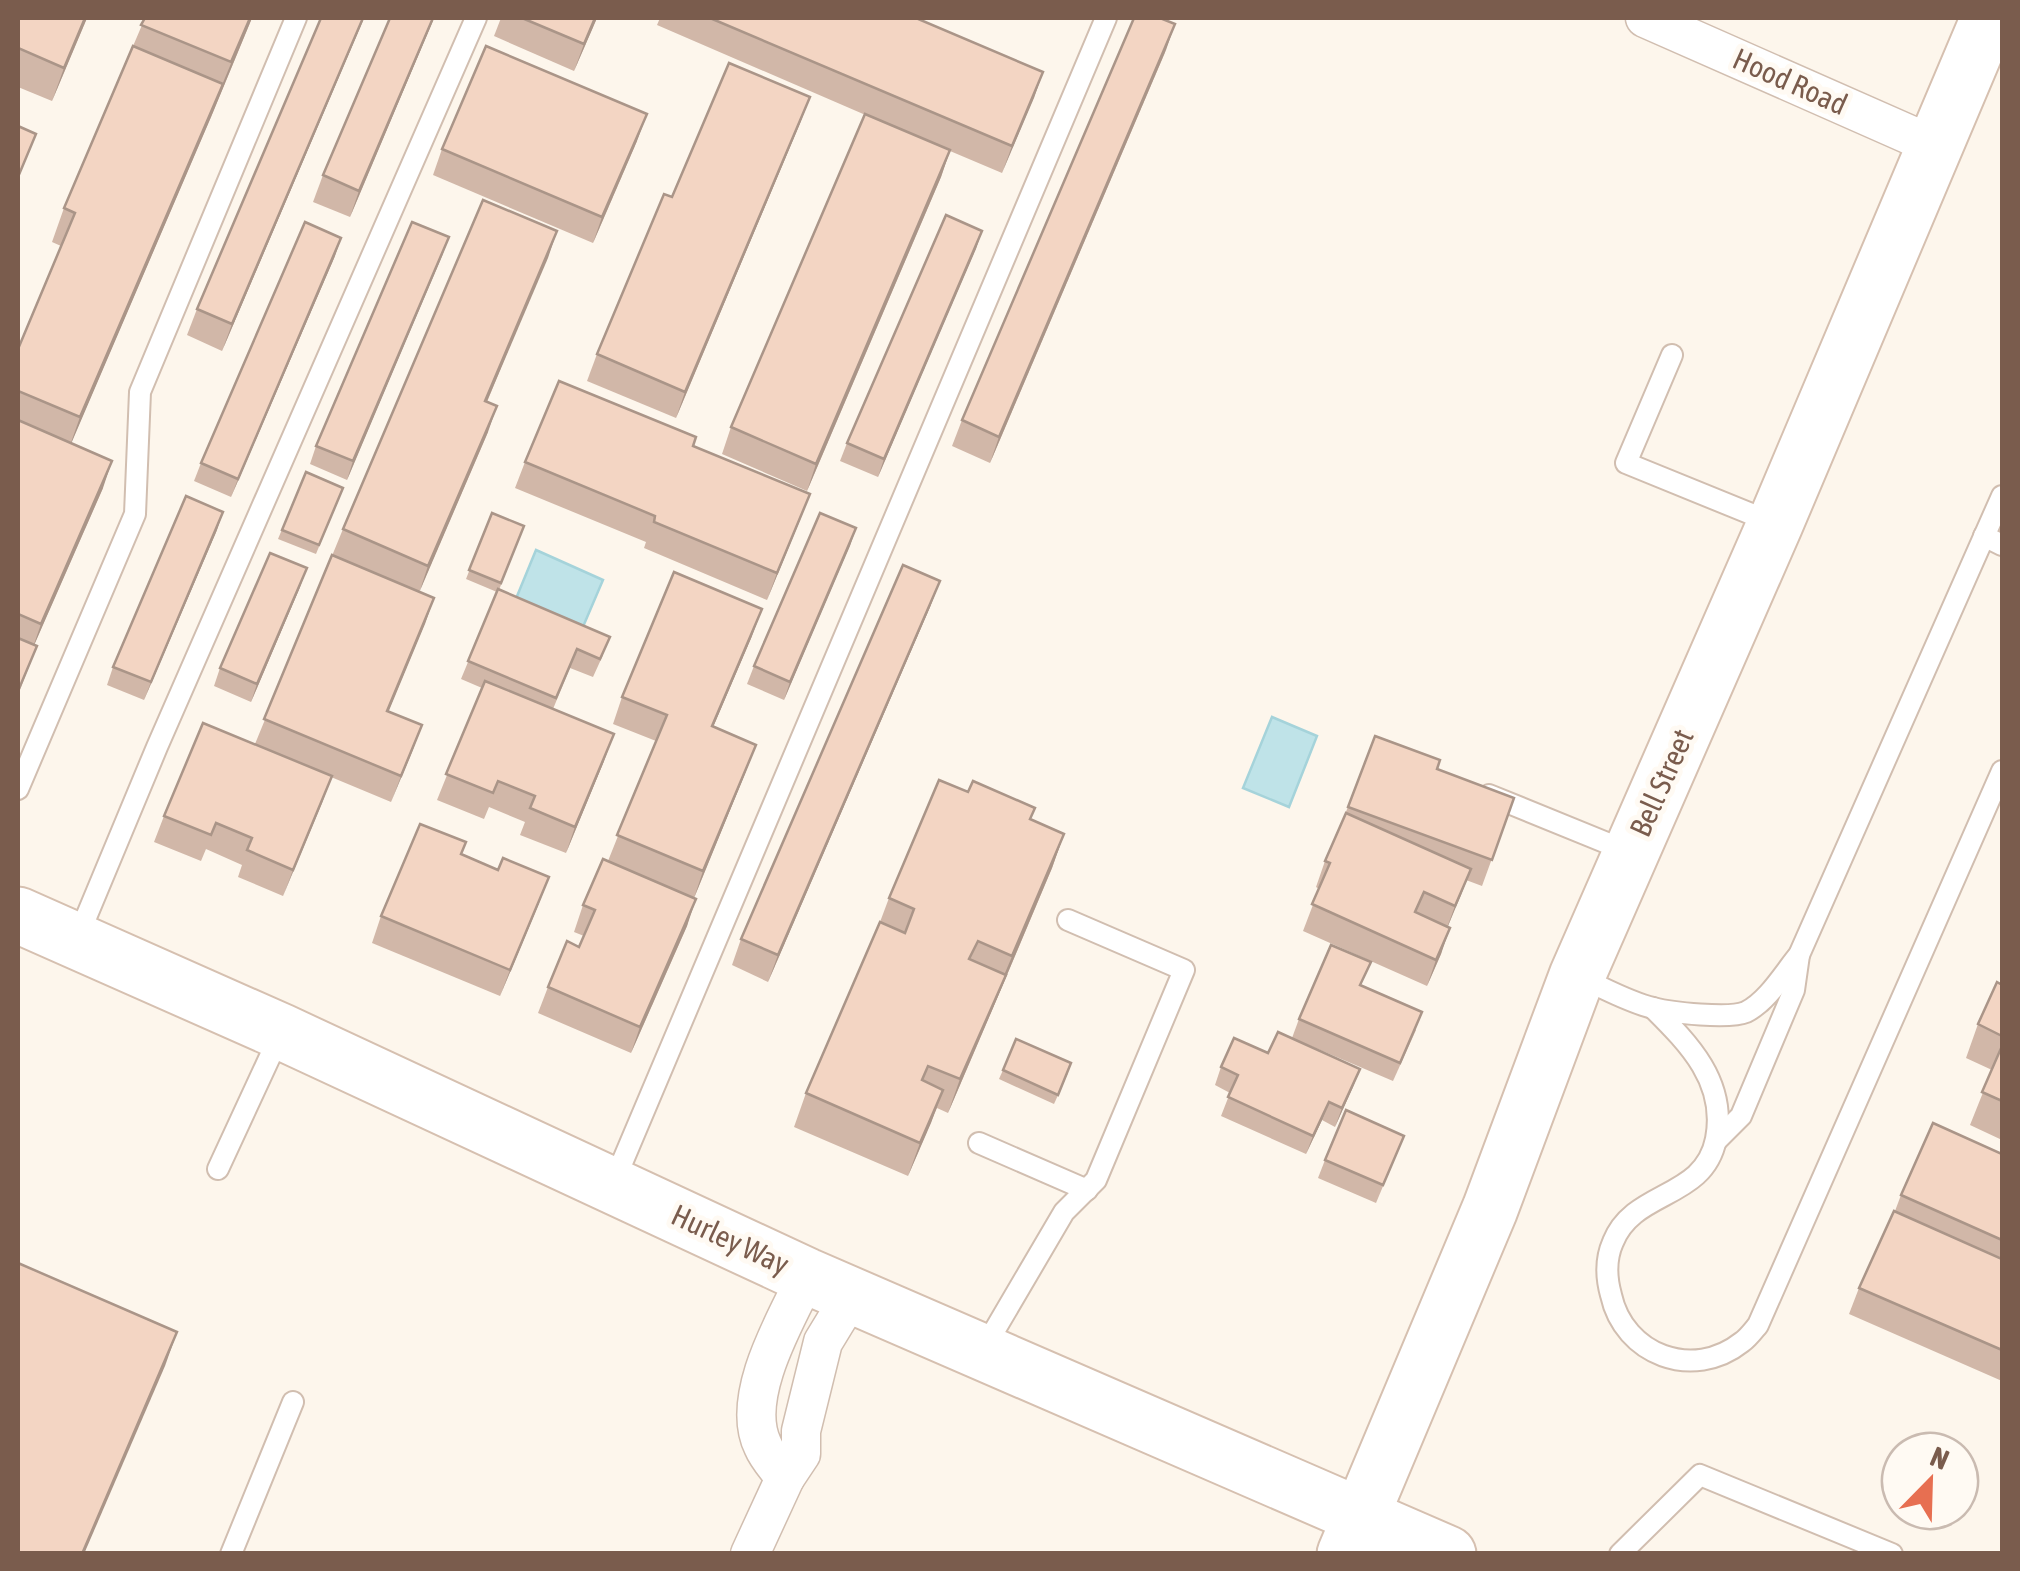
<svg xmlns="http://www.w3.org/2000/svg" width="2020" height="1571" viewBox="0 0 2020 1571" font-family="'Asap Condensed',sans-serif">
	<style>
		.water { fill: #bfe3e8; stroke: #a5d3da; stroke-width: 2.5 }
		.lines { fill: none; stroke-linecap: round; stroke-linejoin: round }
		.lane-casing { stroke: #d1beb0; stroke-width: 24 }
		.street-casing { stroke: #d1beb0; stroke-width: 41 }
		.secondary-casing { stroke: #d6c0b0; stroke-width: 59 }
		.lane { stroke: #fff; stroke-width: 20 }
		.street { stroke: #fff; stroke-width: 38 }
		.secondary { stroke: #fff; stroke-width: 55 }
		.wall { fill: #d1b7a8 }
		.shaded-wall { fill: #aa9588 }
		.building { fill: #f3d5c3; stroke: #aa9588; stroke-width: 2.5 }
		.labels { text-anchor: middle; stroke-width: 10; stroke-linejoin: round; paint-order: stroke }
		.street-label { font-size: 30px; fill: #7a5c4d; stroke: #fffaf3 }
	</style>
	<rect width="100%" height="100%" fill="#fdf6ec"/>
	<g class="water">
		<path d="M536,550L603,580L582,629L515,601Z"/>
		<path d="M1272,717L1317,736L1289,807L1243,788Z"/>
	</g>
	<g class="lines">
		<defs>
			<g id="lane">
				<path d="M1672,355L1626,463L1771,522"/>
				<path d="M1984,536L2002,545"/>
				<path d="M18,789L135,514L140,392L296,18"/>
				<path d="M1489,795L1629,852"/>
				<path d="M77,939L157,747L476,18"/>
				<path d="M1581,978C1604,988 1628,1002 1653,1008C1671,1013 1730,1019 1746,1012C1768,1001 1784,973 1799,955L2002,496"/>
				<path d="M1653,1008C1689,1044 1727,1082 1716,1139C1704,1200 1634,1189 1613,1242C1605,1260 1606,1277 1611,1295C1624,1355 1693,1381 1742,1342C1748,1338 1753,1331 1758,1325L2002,771"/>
				<path d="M1716,1141L1741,1116L1794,990L1799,955"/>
				<path d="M979,1143L1087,1190"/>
				<path d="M218,1169L280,1035"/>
				<path d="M613,1184L1106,18"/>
				<path d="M983,1350L1064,1212L1096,1180L1184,970L1068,920"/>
				<path d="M231,1554L293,1402"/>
				<path d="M1620,1554L1700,1475L1892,1554"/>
			</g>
			<g id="street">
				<path d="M1645,18L1935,146"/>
				<path d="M807,1276C786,1319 739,1398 763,1446C768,1458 778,1468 785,1478L801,1454V1431L823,1342L851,1296"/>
				<path d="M750,1554L785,1478"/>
			</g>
			<g id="secondary">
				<path d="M18,915L282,1032L807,1276L1448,1554"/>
				<path d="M1345,1554L1490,1209L1577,976L1775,524L1989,18"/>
			</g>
		</defs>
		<use href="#lane" class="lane-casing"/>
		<use href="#street" class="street-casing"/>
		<use href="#secondary" class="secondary-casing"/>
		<use href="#lane" class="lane"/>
		<use href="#street" class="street"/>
		<use href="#secondary" class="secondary"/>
	</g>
	<g class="wall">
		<path d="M18,18H87L52,101L18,87Z"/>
		<path d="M145,18H252L211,117L71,443L103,488L34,645L37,646L18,695V349L61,246L52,242L64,208Z"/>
		<path d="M364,18L222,351L187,335L197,309Z"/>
		<path d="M434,18L350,217L313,202L323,175Z"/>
		<path d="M501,18H597L574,71L494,36Z"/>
		<path d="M660,18H916L1043,72L1002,173L950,151L941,177L807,491L722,454L731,427L884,123L657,25Z"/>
		<path d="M1166,50L990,463L952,446L962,420Z"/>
		<path d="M810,97L800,123L676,418L587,381L597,354L672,197Z"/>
		<path d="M637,141L593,243L433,175L442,149Z"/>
		<path d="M557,231L487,402L488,432L419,592L434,598L388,711L422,725L391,802L331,777L283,896L238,877L242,865L206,849L201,861L154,842L164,816L255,744L343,529Z"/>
		<path d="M982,231L878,477L840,461L847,443Z"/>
		<path d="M449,237L347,480L310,464L316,446Z"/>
		<path d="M335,256L231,497L194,481L201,463Z"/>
		<path d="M693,446L810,494L767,600L644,548L646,542L515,488L525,462Z"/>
		<path d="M306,472L343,488L316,554L278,539Z"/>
		<path d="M492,513L524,526L499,590L603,655L593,677L570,668L553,709L604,761L566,853L520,835L525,822L489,807L484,819L437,800L482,688L461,679L497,592L466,579Z"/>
		<path d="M856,528L784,700L747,684L754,666Z"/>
		<path d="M217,530L144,700L107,685L113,667Z"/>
		<path d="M940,581L930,607L768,982L732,965L741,939Z"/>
		<path d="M300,587L251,702L214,686L220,668Z"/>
		<path d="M752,636L713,727L746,771L694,898L687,926L631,1053L538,1013L548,987L579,947L584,936L574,932L583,905L608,861L656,741L613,724L622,697Z"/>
		<path d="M1375,736L1437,769L1514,798L1482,886L1466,880L1448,926L1441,954L1427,986L1303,931L1319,889L1316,887L1325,861L1344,817Z"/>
		<path d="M968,792L1064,834L1052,868L993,1008L948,1113L937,1108L908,1176L794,1127L806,1093L880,922L889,898Z"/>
		<path d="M462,855L498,870L539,903L500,996L372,943L381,916Z"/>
		<path d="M2002,985V1140L1970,1125L1992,1070L1966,1058L1978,1024Z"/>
		<path d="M1362,986L1416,1030L1393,1081L1292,1038L1299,1019Z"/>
		<path d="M1268,1053L1360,1069L1335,1127L1322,1120L1306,1154L1221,1116L1230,1093L1215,1085L1221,1067Z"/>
		<path d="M1003,1070L1068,1073L1054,1104L999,1079Z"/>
		<path d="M1404,1136L1376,1203L1318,1178L1325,1160Z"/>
		<path d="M2002,1154V1381L1849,1314L1859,1288L1895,1211L1901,1195Z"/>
	</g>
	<g class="shaded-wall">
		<path d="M85,18H87L52,101L64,68Z"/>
		<path d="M250,18H252L211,117L68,451L80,417L222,85Z"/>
		<path d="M363,18H364L222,351L232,324Z"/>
		<path d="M433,18H434L350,217L359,191Z"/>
		<path d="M595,18H597L574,71L584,44Z"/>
		<path d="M1175,24L1166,50L990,463L999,437Z"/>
		<path d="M1043,72L1034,98L1002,173L1012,146Z"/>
		<path d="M810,97L800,123L676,418L685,392Z"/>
		<path d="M647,114L637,141L593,243L602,217Z"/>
		<path d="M950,150L941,177L807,491L816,464Z"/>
		<path d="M557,231L548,258L476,427L485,401Z"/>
		<path d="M982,231L976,249L878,477L884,459Z"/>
		<path d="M449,237L442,256L347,480L353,461Z"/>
		<path d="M341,238L335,256L231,497L238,479Z"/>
		<path d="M497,406L488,432L419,593L428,566Z"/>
		<path d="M112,461L103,488L32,650L41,624Z"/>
		<path d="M810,494L800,520L767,600L777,573Z"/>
		<path d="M223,512L217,530L144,700L151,682Z"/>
		<path d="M856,528L850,546L784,700L790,682Z"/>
		<path d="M307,568L300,587L251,702L257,684Z"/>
		<path d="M940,581L930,607L768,982L778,955Z"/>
		<path d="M434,598L425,624L378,737L387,711Z"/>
		<path d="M762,609L752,636L702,753L712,726Z"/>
		<path d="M422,725L412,752L391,802L401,776Z"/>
		<path d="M614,734L604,761L566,853L575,827Z"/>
		<path d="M756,745L746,771L694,898L703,871Z"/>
		<path d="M332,776L322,803L283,896L293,870Z"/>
		<path d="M1064,834L1052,868L993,1008L948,1113L960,1079Z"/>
		<path d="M1471,869L1461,895L1445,933L1455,906Z"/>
		<path d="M549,877L539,903L500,996L510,970Z"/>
		<path d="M696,899L687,926L631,1053L640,1027Z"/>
		<path d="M1450,928L1441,954L1427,986L1436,960Z"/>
		<path d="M1360,1069L1353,1087L1335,1127L1342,1108Z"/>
		<path d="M943,1090L931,1123L908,1176L920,1143Z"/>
		<path d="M1329,1102L1322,1120L1306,1154L1313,1136Z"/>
		<path d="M177,1332L165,1366L84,1554H82Z"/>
	</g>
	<g class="building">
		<path d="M18,18H85L64,68L18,48Z"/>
		<path d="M145,18H250L231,62L141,25Z"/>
		<path d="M321,18H363L232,324L197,309Z"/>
		<path d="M390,18H433L359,191L323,175Z"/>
		<path d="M522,18H595L584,44Z"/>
		<path d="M710,18H916L1043,72L1012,146Z"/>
		<path d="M1134,18H1160L1175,24L999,437L962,420Z"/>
		<path d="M133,46L223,84L80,417L18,391V349L75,213L64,208Z"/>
		<path d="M486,46L647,114L602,217L442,149Z"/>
		<path d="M729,63L810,97L685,392L597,354L664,194L672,197Z"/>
		<path d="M865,114L950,150L816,464L731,427Z"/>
		<path d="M18,126L36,134L18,177Z"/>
		<path d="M483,200L557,231L485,401L497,406L428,566L343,529Z"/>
		<path d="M946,215L982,231L884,459L847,443Z"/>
		<path d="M305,222L341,238L238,479L201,463Z"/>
		<path d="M412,222L449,237L353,461L316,446Z"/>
		<path d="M559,381L696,437L693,446L810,494L777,573L654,522L655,516L525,462Z"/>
		<path d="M18,420L112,461L41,624L18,614Z"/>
		<path d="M306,472L343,488L319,545L282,530Z"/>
		<path d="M186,496L223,512L151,682L113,667Z"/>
		<path d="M492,513L524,526L501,583L469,570Z"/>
		<path d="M820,513L856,528L790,682L754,666Z"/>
		<path d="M270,553L307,568L257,684L220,668Z"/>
		<path d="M332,555L434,598L387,711L422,725L401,776L264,719Z"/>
		<path d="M903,565L940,581L778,955L741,939Z"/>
		<path d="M674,572L762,609L712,726L756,745L703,871L617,835L667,715L622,697Z"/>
		<path d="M498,589L610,637L600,659L577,649L556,698L468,661Z"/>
		<path d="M18,638L37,646L18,691Z"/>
		<path d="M485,681L614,734L575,827L530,808L535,796L498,781L493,793L446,774Z"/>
		<path d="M203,723L332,776L293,870L247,850L252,838L216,823L211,835L164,816Z"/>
		<path d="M1375,736L1440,760L1437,769L1514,798L1492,860L1348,807Z"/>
		<path d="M939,780L968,792L973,781L1035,808L1030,819L1064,834L1012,956L978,941L969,959L1006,975L960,1079L928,1066L922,1080L943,1090L920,1143L806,1093L880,922L905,933L914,909L889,898Z"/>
		<path d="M1346,813L1471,869L1455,906L1424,892L1415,912L1450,928L1436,960L1312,904L1330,863L1325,861Z"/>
		<path d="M420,824L466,842L461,854L498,870L503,858L549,877L510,970L381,916Z"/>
		<path d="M603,859L696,899L640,1027L548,987L567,941L579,947L595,910L583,905Z"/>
		<path d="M1331,945L1371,962L1360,985L1422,1012L1400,1063L1299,1019Z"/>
		<path d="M1997,982L2002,985V1036L1978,1024Z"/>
		<path d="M1278,1032L1360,1069L1342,1108L1329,1102L1313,1136L1228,1097L1238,1075L1221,1067L1234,1038L1268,1053Z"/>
		<path d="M1016,1039L1071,1063L1058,1095L1003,1070Z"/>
		<path d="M2002,1046V1101L1982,1092Z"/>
		<path d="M1346,1110L1404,1136L1383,1185L1325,1160Z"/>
		<path d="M1933,1123L2002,1154V1240L1901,1195Z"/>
		<path d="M1894,1211L2002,1259V1350L1859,1288Z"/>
		<path d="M18,1263L177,1332L82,1554H18Z"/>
	</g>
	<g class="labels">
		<g class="street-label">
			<text transform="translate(1790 82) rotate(24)" y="10">Hood Road</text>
			<text transform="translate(1662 783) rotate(-66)" y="10">Bell Street</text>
			<text transform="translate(730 1240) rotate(25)" y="10">Hurley Way</text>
		</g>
	</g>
	<rect width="2020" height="1571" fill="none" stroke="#7a5c4d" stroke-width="40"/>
	<g transform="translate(1930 1481) rotate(23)"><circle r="48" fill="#fffaf3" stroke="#cabbb1" stroke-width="2.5"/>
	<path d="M0-8L18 38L0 25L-18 38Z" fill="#e76f51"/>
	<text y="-15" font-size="28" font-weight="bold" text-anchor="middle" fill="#7a5c4d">N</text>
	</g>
</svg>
